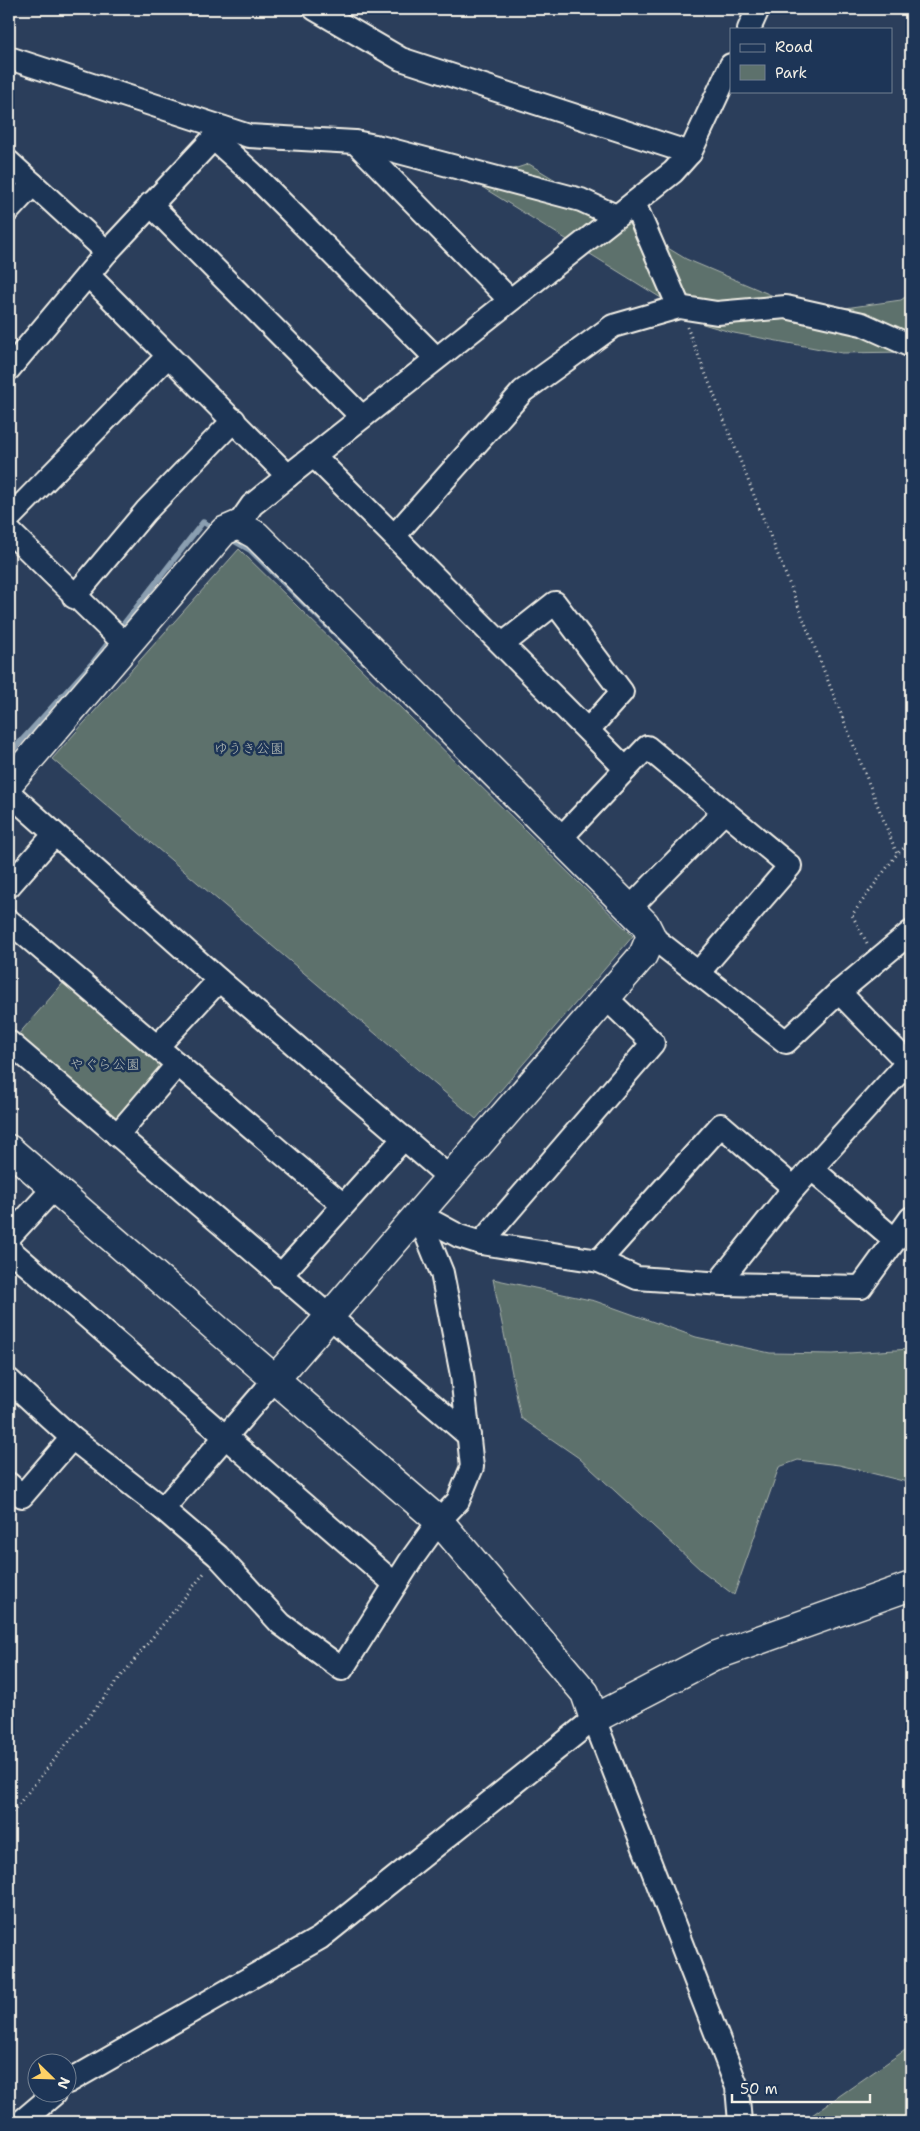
<svg xmlns="http://www.w3.org/2000/svg" width="920" height="2131" viewBox="0 0 920 2131" font-family="'Shantell Sans','Klee One',sans-serif">
	<style>
		.green { fill: #5d716c; stroke: #a8b1aa }
		.lines { fill: none; stroke-linecap: round; stroke-linejoin: round }
		.stream { stroke: #8b9fb1; stroke-width: 5.5 }
		.street-casing { stroke: #f4f1e8; stroke-width: 26 }
		.secondary-casing { stroke: #f4f1e8; stroke-width: 31 }
		.path { stroke: #f4f1e8; stroke-width: 3; stroke-dasharray: 1 4; stroke-linecap: butt }
		.street { stroke: #1d3557; stroke-width: 22 }
		.secondary { stroke: #1d3557; stroke-width: 28 }
		.labels { text-anchor: middle; stroke-width: 5; stroke-linejoin: round; paint-order: stroke }
		.park-label { font-size: 14px; fill: #b8beb6; stroke: #1d3557 }
	</style>
	<rect width="100%" height="100%" fill="#2b3e5b"/>
	<filter id="ink" filterUnits="userSpaceOnUse"><feTurbulence type="fractalNoise" baseFrequency=".02" numOctaves="2"/><feDisplacementMap in="SourceGraphic" scale="10" xChannelSelector="R" yChannelSelector="G"/><feConvolveMatrix kernelMatrix="1 2 1 2 8 2 1 2 1" color-interpolation-filters="sRGB"/></filter>
	<g filter="url(#ink)">
		<g class="green">
			<path d="M529,164L686,259L790,303L845,308L901,300L911,293V356L904,352L842,353L734,333L703,324L474,182Z"/>
			<path d="M239,549L633,936L476,1119L52,759Z"/>
			<path d="M65,981L164,1063L113,1121L17,1036Z"/>
			<path d="M493,1279L595,1301L696,1337L770,1353L833,1354L911,1349V1483L839,1465L798,1460L779,1467L734,1595L701,1570L579,1458L521,1418Z"/>
			<path d="M911,2046V2122H802Z"/>
		</g>
		<g class="lines">
			<g class="stream">
				<path d="M229,538L250,550L364,662"/>
				<path d="M118,631L203,522L215,529"/>
				<path d="M9,754L94,661L112,638"/>
			</g>
			<defs>
				<g id="street">
					<path d="M315,9L401,59L690,153"/>
					<path d="M749,29L758,9"/>
					<path d="M9,58L249,136L355,142L380,147L581,200L616,216"/>
					<path d="M213,138L252,173L436,358"/>
					<path d="M355,142L510,300"/>
					<path d="M9,162L107,252"/>
					<path d="M634,203L679,307"/>
					<path d="M150,204L362,417"/>
					<path d="M9,210L33,184"/>
					<path d="M88,275L288,476"/>
					<path d="M9,369L107,252L223,128"/>
					<path d="M314,456L626,769L647,747L790,866L698,973"/>
					<path d="M9,518L168,356"/>
					<path d="M238,525L252,505L288,476L673,172L690,153L731,65"/>
					<path d="M9,531L126,645"/>
					<path d="M395,535L523,391L613,326L679,307L717,313L786,307L862,324L911,346"/>
					<path d="M74,597L146,511L234,420"/>
					<path d="M503,644L555,603L622,692L588,730"/>
					<path d="M9,793L219,980L450,1178"/>
					<path d="M560,839L626,769"/>
					<path d="M9,886L54,835"/>
					<path d="M629,909L724,812"/>
					<path d="M9,921L343,1205"/>
					<path d="M651,936L786,1042L839,992L911,932"/>
					<path d="M839,992L911,1066"/>
					<path d="M9,1042L469,1436"/>
					<path d="M157,1047L219,980"/>
					<path d="M117,1135L178,1064"/>
					<path d="M812,1169L895,1240"/>
					<path d="M418,1214L459,1236L481,1243L599,1261L637,1278L723,1284L861,1287L911,1218"/>
					<path d="M9,1237L54,1188"/>
					<path d="M481,1243L653,1043L606,998"/>
					<path d="M9,1249L395,1584"/>
					<path d="M599,1261L721,1125L794,1188L908,1062"/>
					<path d="M280,1276L404,1138"/>
					<path d="M718,1283L794,1188"/>
					<path d="M9,1380L72,1438"/>
					<path d="M9,1484L22,1496L72,1438L163,1509L218,1556L281,1624L342,1669L411,1560L439,1521L458,1501L472,1467L462,1375L442,1273L418,1214"/>
					<path d="M163,1509L276,1378"/>
					<path d="M68,2082L320,1938L594,1719L737,2087L740,2122"/>
					<path d="M21,2122L54,2094"/>
				</g>
				<g id="secondary">
					<path d="M9,783L224,531L238,525L256,535L645,924L651,936L643,955L276,1378"/>
					<path d="M9,1149L439,1521L585,1693L594,1719L717,1655L911,1586"/>
				</g>
			</defs>
			<use href="#street" class="street-casing"/>
			<use href="#secondary" class="secondary-casing"/>
			<g class="path">
				<path d="M687,327L897,854"/>
				<path d="M867,943L852,915L897,854L911,842"/>
				<path d="M9,1816L205,1572"/>
			</g>
			<use href="#street" class="street"/>
			<use href="#secondary" class="secondary"/>
		</g>
	</g>
	<g class="labels">
		<g class="park-label">
			<text x="249" y="753">ゆうき公園</text>
			<text x="105" y="1069">やぐら公園</text>
		</g>
	</g>
	<rect width="920" height="2131" fill="none" stroke="#1d3557" stroke-width="30"/>
	<rect x="15" y="15" width="890" height="2101" fill="none" stroke="#f4f1e8" stroke-width="2" filter="url(#ink)"/>
	<rect x="730" y="28" width="162" height="65" fill="#1d3557" stroke="#738091"/>
	<rect x="740" y="44" width="25" height="8" fill="#1d3557" stroke="#738091"/>
	<text x="775" y="52" font-size="15" fill="#f4f1e8">Road</text>
	<rect x="740" y="65" width="25" height="15" fill="#5d716c" stroke="#738091"/>
	<text x="775" y="78" font-size="15" fill="#f4f1e8">Park</text>
	<g transform="translate(52 2078) rotate(113)"><circle r="24" fill="#1d3557" stroke="#738091"/>
	<path d="M0-4L9 19L0 12L-9 19Z" fill="#ffd166"/>
	<text y="-8" font-size="14" font-weight="bold" text-anchor="middle" fill="#f4f1e8">N</text>
	</g>
	<path d="M732 2094v8h138v-8" fill="none" stroke="#f4f1e8" stroke-width="2.5"/>
	<text x="740" y="2094" font-size="15" fill="#f4f1e8" stroke="#1d3557" stroke-width="4" paint-order="stroke">50 m</text>
</svg>
